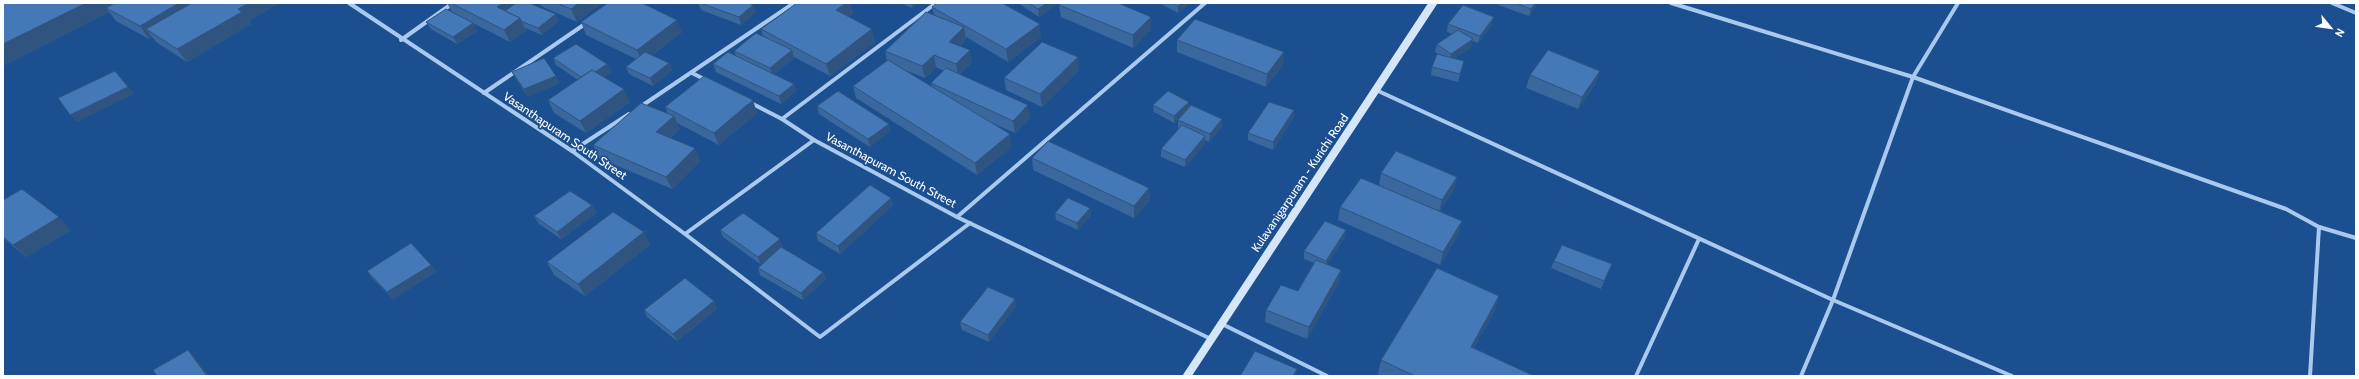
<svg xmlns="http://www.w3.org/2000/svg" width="2359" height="379" viewBox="0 0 2359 379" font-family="Cabin,sans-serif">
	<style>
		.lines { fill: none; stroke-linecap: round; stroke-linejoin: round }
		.street { stroke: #a9c9ee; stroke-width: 4 }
		.secondary { stroke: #d6e6fa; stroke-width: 8 }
		.wall { fill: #3a679d; fill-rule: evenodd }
		.shaded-wall { fill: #305480 }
		.building { fill: #4478b7; stroke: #305480 }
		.labels { text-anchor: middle; stroke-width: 3.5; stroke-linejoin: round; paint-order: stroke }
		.street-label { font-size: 12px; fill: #fff; stroke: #1b4f8f }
	</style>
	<rect width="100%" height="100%" fill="#1b4f8f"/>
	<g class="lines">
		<g class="street">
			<path d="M349,3L572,151L685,234L814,140L957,217L1211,339"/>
			<path d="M1671,3L1913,77L1833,300L1801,376"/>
			<path d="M1958,3L1913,77L2286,209L2319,227"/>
			<path d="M2332,3L2356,13"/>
			<path d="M401,40L453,3"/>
			<path d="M692,73L706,80"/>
			<path d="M1376,90L1833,300L2012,376"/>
			<path d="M484,93L585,24"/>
			<path d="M749,102L782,119L814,140"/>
			<path d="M640,107L794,3"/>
			<path d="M782,119L936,3"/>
			<path d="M572,151L629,114"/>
			<path d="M957,217L1205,3"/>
			<path d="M685,234L820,337L970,223"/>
			<path d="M1222,324L1327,376"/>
			<path d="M1636,376L1699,239"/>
			<path d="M2310,376L2319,227L2356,238"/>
		</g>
		<path class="secondary" d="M1187,376L1433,3"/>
	</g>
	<g class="wall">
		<path d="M3,3H279L249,21L251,24L187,62L156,42L152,37L149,39L116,21L109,12L3,66Z"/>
		<path d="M447,3H529L559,21L542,35L525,28L526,31L510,42L461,17L477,31L457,44L431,29L426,22L452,12Z"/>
		<path d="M540,3H602L577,22L541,6Z"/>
		<path d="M698,3H748L756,12L741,25L701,10Z"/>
		<path d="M797,3H850L853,13L848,17L875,42L830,76L794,57V58L774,74L794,84L796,91L781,104L716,72L713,64L736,56L734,51L763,37L761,29Z"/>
		<path d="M901,3H918L912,8Z"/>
		<path d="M1018,3H1059L1039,17Z"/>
		<path d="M1159,3H1190L1178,13Z"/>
		<path d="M1493,3H1538L1529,16Z"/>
		<path d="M1059,5L1151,17V29L1133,48L1061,17Z"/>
		<path d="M932,7L1041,37L1008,62L966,37V39L960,46L972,62L960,74L1030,118L1015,133L985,120L1011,147L977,175L856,98L853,86L887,61L885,51L934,15ZM936,67L944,71L931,83L932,87L902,69L925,78Z"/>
		<path d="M581,22L682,32L652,55L669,63L672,70L653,86L629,74L626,67L636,59L586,35Z"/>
		<path d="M1448,24H1492L1478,43L1472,41L1471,47L1454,59L1464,61L1462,69L1458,82L1431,75L1432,67L1440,55L1435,52L1437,44L1452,34L1447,32Z"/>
		<path d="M1177,40L1283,65L1266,87L1177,52Z"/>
		<path d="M553,58L607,64L611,72L603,77L630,102L586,133L554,113L548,100L578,80L556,65Z"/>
		<path d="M1079,70L1042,107L1006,90L1004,78Z"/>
		<path d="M512,72L556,76L559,83L528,97L516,79Z"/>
		<path d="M1530,75L1596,83L1578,109L1526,88Z"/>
		<path d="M1153,105L1189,108L1222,119V127L1209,142L1205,140V144L1185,167L1161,157V149L1179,128H1178V120L1180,117L1174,123L1154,112Z"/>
		<path d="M817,106L889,124L890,131L870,147L819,114Z"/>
		<path d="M665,107L757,113L719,145L677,123L680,129L670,138L700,161L672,189L599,158L593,145L668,114Z"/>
		<path d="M1294,110L1293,118L1273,150L1248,140V133Z"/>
		<path d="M1032,158L1149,188L1150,200L1134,218L1033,170Z"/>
		<path d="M1381,173L1454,189L1440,211L1459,233L1440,265L1338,220L1340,207L1379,185Z"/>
		<path d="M891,198L893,205L840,254L818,241L816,233Z"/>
		<path d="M3,200L71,230L26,257L3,238Z"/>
		<path d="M592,205L596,213L561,239L539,224L534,216Z"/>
		<path d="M1090,208L1091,215L1078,230L1056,220L1055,213Z"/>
		<path d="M720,230L783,247H781L823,272L826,279L803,300L760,275L758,268L772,255L760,264L723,237Z"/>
		<path d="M644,232L650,245L585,296L554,275L547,262Z"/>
		<path d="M1345,237L1327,264L1341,270L1339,282L1307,339L1265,322L1266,310L1298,291L1314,263L1304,259V251Z"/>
		<path d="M1554,261L1612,264L1601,289L1551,268Z"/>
		<path d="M431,265L436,272L393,299L372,278L367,271Z"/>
		<path d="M1016,306L989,342L962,330L960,322Z"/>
		<path d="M717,309L677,341L647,317L644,310Z"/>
		<path d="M1495,310L1474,348L1534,376H1382L1378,374L1381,360Z"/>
	</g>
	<g class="shaded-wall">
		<path d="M86,3H128L106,8L109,12L3,66V44Z"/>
		<path d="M179,3H209L146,29L152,37L149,39L140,26Z"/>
		<path d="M249,3H279L249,21L251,24L187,62L177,49L238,9Z"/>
		<path d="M503,3H524L509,16L497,7Z"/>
		<path d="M579,3H602L577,22L571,9Z"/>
		<path d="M846,3H850L853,13L839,23L836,10Z"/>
		<path d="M911,3H918L912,8Z"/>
		<path d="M1047,3H1059L1039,17L1038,9Z"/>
		<path d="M1181,3H1190L1178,13V6Z"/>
		<path d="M1535,3H1538L1529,16L1531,9Z"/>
		<path d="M753,5L756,12L741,25L739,17Z"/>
		<path d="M556,14L559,21L542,35L538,28Z"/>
		<path d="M1151,17V29L1133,48V35Z"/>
		<path d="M1494,17L1492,24L1478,43L1480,36Z"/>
		<path d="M520,18L526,31L510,42L504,30Z"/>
		<path d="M677,20L682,32L642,62L637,50Z"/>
		<path d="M473,23L477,31L457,44L453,37Z"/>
		<path d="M1040,24L1041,37L1008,62L1006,49Z"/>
		<path d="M964,27L966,39L951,54L949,42Z"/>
		<path d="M872,29L875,42L830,76L826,64Z"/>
		<path d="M1473,39L1471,47L1450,62L1451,54Z"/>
		<path d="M792,50L794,58L772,76L770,68Z"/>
		<path d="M970,50L972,62L958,76L956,64Z"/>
		<path d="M1284,52L1283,65L1266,87L1267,74Z"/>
		<path d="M934,55L936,67L925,78L922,66Z"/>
		<path d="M1078,57L1079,70L1042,107L1040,94Z"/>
		<path d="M1464,61L1462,69L1458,82L1460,74Z"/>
		<path d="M669,63L672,70L653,86L650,78Z"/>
		<path d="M607,64L611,72L588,87L584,79Z"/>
		<path d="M1600,71L1596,83L1578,109L1582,97Z"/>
		<path d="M556,76L559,83L528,97L524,89Z"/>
		<path d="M794,84L796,91L781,104L779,96Z"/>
		<path d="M128,87L134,94L77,122L70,115Z"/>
		<path d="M624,89L630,102L586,133L580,121Z"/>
		<path d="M753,100L757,113L719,145L714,133Z"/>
		<path d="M1189,102V109L1174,123V116Z"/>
		<path d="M1028,105L1030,118L1015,133L1013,121Z"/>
		<path d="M1294,110L1293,118L1273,150V142Z"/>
		<path d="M674,116L680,129L662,144L656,132Z"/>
		<path d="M1222,119V127L1209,142L1210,134Z"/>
		<path d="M889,124L890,131L870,147L868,139Z"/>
		<path d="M1010,134L1011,147L977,175L975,163Z"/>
		<path d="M1205,136V144L1185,167V160Z"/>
		<path d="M695,148L700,161L672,189L666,177Z"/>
		<path d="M1457,177L1454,189L1439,212L1442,200Z"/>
		<path d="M1149,188L1150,200L1134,218V206Z"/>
		<path d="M891,198L893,205L840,254L838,246Z"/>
		<path d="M592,205L596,213L561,239L557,232Z"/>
		<path d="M1090,208L1091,215L1078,230L1077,223Z"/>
		<path d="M59,217L71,230L26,257L13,245Z"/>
		<path d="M1462,221L1459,233L1440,265L1443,252Z"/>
		<path d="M1346,230L1345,237L1325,268L1326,261Z"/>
		<path d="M644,232L650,245L585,296L578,284Z"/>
		<path d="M780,239L783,247L760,264L758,257Z"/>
		<path d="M431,265L436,272L393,299L387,292Z"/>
		<path d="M1341,270L1339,282L1307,339L1309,327Z"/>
		<path d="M823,272L826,279L803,300L801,293Z"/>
		<path d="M1499,296L1495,310L1467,361L1471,347Z"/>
		<path d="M1015,299L1016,306L989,342L988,335Z"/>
		<path d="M714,301L717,309L677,341L673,334Z"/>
		<path d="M188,350L195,357L209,376H207Z"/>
		<path d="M1297,369L1296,376H1293Z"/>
	</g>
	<g class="building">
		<path d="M3,3H86L3,44Z"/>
		<path d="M115,3H179L140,26L106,8Z"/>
		<path d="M192,3H249L238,9L242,12L177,49L146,29Z"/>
		<path d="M451,3H503L497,7L520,18L504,30Z"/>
		<path d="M516,3H529L556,14L538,28L521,21L520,18L505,11Z"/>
		<path d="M557,3H579L571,9Z"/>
		<path d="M608,3H642L677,20L637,50L581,22Z"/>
		<path d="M700,3H748L753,5L739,17Z"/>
		<path d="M797,3H846L836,10L872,29L826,64L761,29Z"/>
		<path d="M937,3H1002L1040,24L1006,49L932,7Z"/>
		<path d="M1029,3H1047L1038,9Z"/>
		<path d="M1061,3H1118L1151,17L1133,35L1059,5Z"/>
		<path d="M1173,3H1181L1178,6Z"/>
		<path d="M1516,3H1535L1531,9Z"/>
		<path d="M1463,5L1494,17L1480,36L1448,24Z"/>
		<path d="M446,9L473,23L453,37L426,22Z"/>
		<path d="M926,12L964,27L949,42L970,50L956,64L934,55L922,66L885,51Z"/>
		<path d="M1195,19L1284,52L1267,74L1177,40Z"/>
		<path d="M1458,30L1473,39L1451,54L1437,44Z"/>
		<path d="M756,33L792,50L770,68L734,51Z"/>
		<path d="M1042,42L1078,57L1040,94L1004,78Z"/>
		<path d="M576,44L607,64L595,72L592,70L581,77L553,58Z"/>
		<path d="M1548,50L1600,71L1582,97L1530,75Z"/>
		<path d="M645,52L669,63L650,78L626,67Z"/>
		<path d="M728,52L794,84L779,96L713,64Z"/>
		<path d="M1437,54L1464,61L1460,74L1432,67Z"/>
		<path d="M544,58L556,76L524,89L512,72Z"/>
		<path d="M888,60L1010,134L975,163L853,86Z"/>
		<path d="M946,68L1028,105L1013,121L931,83Z"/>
		<path d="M592,70L624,89L580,121L548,100Z"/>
		<path d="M115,71L128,87L70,115L58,98Z"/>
		<path d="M704,76L753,100L714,133L665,107Z"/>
		<path d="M838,91L889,124L868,139L817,106Z"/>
		<path d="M1168,91L1189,102L1174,116L1153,105Z"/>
		<path d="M1269,102L1294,110L1273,142L1248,133Z"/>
		<path d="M641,103L674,116L656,132L695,148L666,177L593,145Z"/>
		<path d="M1191,105L1222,119L1210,134L1178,120Z"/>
		<path d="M1182,125L1205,136L1185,160L1161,149Z"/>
		<path d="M1048,141L1149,188L1134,206L1032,158Z"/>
		<path d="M1396,151L1457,177L1442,200L1381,173Z"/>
		<path d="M1361,178L1462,221L1443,252L1340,207Z"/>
		<path d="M870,185L891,198L838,246L816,233Z"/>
		<path d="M22,189L59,217L13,245L3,237V200Z"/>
		<path d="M570,191L592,205L557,232L534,216Z"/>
		<path d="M1068,198L1090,208L1077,223L1055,213Z"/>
		<path d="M613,212L644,232L578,284L547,262Z"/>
		<path d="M743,213L780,239L758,257L720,230Z"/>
		<path d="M1325,221L1346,230L1326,261L1304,251Z"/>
		<path d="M411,243L431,265L387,292L367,271Z"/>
		<path d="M1562,245L1612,264L1604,281L1554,261Z"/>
		<path d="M781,247L823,272L801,293L758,268Z"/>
		<path d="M1316,260L1341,270L1309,327L1266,310L1281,285L1298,291Z"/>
		<path d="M1437,268L1499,296L1471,347L1534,376H1415L1381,360Z"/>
		<path d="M685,278L714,301L673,334L644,310Z"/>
		<path d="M988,287L1015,299L988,335L960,322Z"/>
		<path d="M188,350L207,376H157L153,370Z"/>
		<path d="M1255,351L1297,369L1293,376H1240Z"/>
	</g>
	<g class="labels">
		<g class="street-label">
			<text transform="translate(565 136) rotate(34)" y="4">Vasanthapuram South Street</text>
			<text transform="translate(891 170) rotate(28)" y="4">Vasanthapuram South Street</text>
			<text transform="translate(1300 183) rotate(-56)" y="4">Kulavanigarpuram - Kurichi Road</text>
		</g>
	</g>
	<rect width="2359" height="379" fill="none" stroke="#ffffff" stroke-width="8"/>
	<g transform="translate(2331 28) rotate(119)" stroke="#1b4f8f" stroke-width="3" paint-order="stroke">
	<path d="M0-3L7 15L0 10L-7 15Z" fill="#ffffff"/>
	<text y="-6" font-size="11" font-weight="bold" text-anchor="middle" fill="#ffffff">N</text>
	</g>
</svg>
